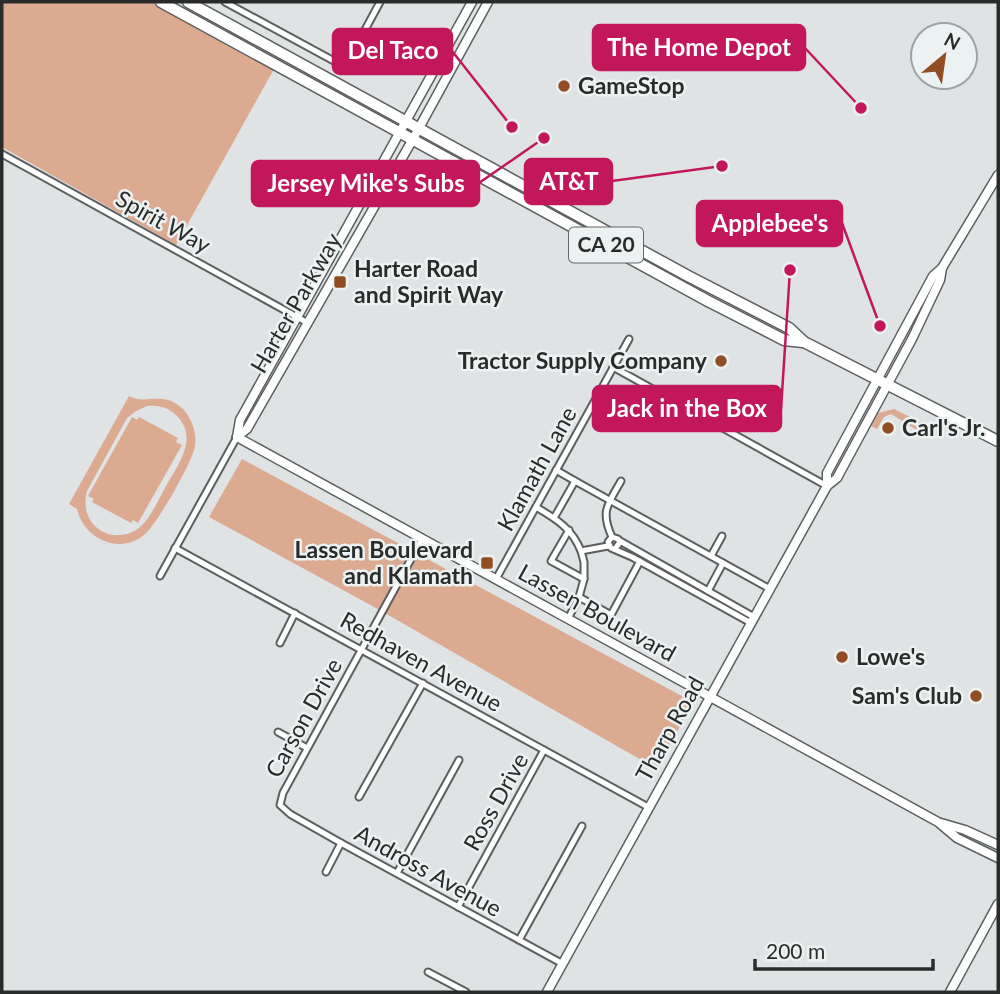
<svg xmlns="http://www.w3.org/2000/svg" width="1000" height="994" viewBox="0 0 1000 994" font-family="Lato,sans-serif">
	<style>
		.grass { fill: #dbaa91; fill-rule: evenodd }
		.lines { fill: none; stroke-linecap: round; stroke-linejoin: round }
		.street-casing { stroke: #5b5f5f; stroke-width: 9 }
		.secondary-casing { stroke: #5b5f5f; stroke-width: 11 }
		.highway-casing { stroke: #5b5f5f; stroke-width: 13 }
		.street { stroke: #fff; stroke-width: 5 }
		.secondary { stroke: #fff; stroke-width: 8 }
		.highway { stroke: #fff; stroke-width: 10 }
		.poi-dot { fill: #934d25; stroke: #ecf1f1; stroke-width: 2.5 }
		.labels { text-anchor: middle; stroke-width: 5; stroke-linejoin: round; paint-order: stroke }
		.shield { fill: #ecf1f1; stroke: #646767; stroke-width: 2 }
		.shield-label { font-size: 21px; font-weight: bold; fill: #2a2c2c }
		.poi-label { font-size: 23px; font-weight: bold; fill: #2a2c2c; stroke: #ecf1f1; text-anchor: start }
		.street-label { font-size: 23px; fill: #2a2c2c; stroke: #ecf1f1 }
		.leader { fill: none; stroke: #c2185b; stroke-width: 2.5 }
		.callout-dot { fill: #c2185b; stroke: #ecf1f1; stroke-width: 2.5 }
		.callout { fill: #c2185b; stroke: #c2185b; stroke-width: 2.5 }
		.callout-label { font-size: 24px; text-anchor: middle; font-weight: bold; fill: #fff }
	</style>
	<rect width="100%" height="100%" fill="#dfe3e4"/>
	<g class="grass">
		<path d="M2,2H151L274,69L176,245L2,147Z"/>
		<path d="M129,396C146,406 163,389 184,410C192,420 197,433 195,446C193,461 156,526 144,535C119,555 84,539 77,509L69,504ZM147,406C158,405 168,407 176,415C200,438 177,466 165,488C154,507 145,535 119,535C110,536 101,532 95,526C85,516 84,503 87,491L127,418L136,411Z"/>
		<path d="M894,409L939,431L935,437L927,433L925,435L891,414L884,417L877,429L871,426L878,413Z"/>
		<path d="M132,417L137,420L139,417L178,438L176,442L182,445L138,523L133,520L131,523L92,502L94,499L88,496Z"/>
		<path d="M242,459L693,702L657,769L376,608L209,517Z"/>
	</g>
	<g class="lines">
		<defs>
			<g id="street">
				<path d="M225,2L345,67L380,2"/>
				<path d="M2,154L306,322"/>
				<path d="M613,367L827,486"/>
				<path d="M556,470L575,481"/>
				<path d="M536,507C556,519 572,528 581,551L608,546"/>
				<path d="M554,518L575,481L770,589"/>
				<path d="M569,530L551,561L584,579V562L581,551"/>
				<path d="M612,537C600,511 608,504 621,481"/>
				<path d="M422,539L283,793L280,805L290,814L341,843L563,964"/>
				<path d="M620,541L754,617"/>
				<path d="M175,548L648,807"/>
				<path d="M615,549L620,542L618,539L612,537L608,542L611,548L632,557L751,623"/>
				<path d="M711,556L722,536"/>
				<path d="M160,576L237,437"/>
				<path d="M496,579L629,339"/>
				<path d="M584,579L579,597L611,615L640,561"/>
				<path d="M708,591L723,563"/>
				<path d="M568,619L579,597"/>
				<path d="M280,643L295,613"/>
				<path d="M278,732L307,748"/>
				<path d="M359,797L423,683"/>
				<path d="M326,872L341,843"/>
				<path d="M397,873L459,760"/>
				<path d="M458,907L544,750"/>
				<path d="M519,940L582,826"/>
				<path d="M428,972L466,992"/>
			</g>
			<g id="secondary">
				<path d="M237,437L938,822L957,838L998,858"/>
				<path d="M237,437L247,429L413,139L488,2"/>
				<path d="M237,437L240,420L472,2"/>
				<path d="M827,486V473L933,276L942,268"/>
				<path d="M941,823L965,830L998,845"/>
				<path d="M547,992L827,486L837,478L912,339L940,280L942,268L998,175"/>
				<path d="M950,992L998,904"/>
			</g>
			<g id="highway">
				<path d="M161,2L708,301L784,340L803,342"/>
				<path d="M188,2L688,276L789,328L804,342L998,441"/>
			</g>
		</defs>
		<use href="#street" class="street-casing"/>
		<use href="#secondary" class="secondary-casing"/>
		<use href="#highway" class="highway-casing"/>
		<use href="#street" class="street"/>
		<use href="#secondary" class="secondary"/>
		<use href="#highway" class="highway"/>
	</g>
	<g class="poi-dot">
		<circle cx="564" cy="86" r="7"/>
		<rect x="333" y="275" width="14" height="14" rx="3.5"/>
		<circle cx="721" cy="361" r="7"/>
		<circle cx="888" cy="428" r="7"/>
		<rect x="480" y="556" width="14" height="14" rx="3.5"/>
		<circle cx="842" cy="657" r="7"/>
		<circle cx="976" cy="696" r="7"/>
	</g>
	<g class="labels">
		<rect class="shield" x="569" y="227.5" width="74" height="35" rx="5"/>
		<g class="shield-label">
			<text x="606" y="252">CA 20</text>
		</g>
		<g class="poi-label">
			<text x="578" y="94">GameStop</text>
			<text x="354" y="277">Harter Road<tspan x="354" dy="26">and Spirit Way</tspan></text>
			<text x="707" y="369" text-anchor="end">Tractor Supply Company</text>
			<text x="902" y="436">Carl's Jr.</text>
			<text x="473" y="558" text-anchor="end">Lassen Boulevard<tspan x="473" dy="26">and Klamath</tspan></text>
			<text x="856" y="665">Lowe's</text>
			<text x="962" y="704" text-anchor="end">Sam's Club</text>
		</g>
		<g class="street-label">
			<text transform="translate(163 222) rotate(29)" y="8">Spirit Way</text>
			<text transform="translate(296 303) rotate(-60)" y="8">Harter Parkway</text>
			<text transform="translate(537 469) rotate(-61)" y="8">Klamath Lane</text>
			<text transform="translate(597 613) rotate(29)" y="8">Lassen Boulevard</text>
			<text transform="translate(421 662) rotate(29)" y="8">Redhaven Avenue</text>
			<text transform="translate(304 718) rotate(-61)" y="8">Carson Drive</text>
			<text transform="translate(670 729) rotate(-61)" y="8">Tharp Road</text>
			<text transform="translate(496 802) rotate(-61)" y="8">Ross Drive</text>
			<text transform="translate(428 871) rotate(29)" y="8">Andross Avenue</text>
		</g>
	</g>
	<path class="leader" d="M861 108L805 48M512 127L452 51M722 166L612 181M544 138L479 183M880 326L842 223M790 270L781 409"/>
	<g class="callout-dot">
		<circle cx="861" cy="108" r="7"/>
		<circle cx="512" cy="127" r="7"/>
		<circle cx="722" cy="166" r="7"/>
		<circle cx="544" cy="138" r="7"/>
		<circle cx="880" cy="326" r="7"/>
		<circle cx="790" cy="270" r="7"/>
	</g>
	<g class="callout">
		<rect x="593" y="25" width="212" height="45" rx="7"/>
		<rect x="333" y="29" width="119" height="45" rx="7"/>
		<rect x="525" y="159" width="87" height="45" rx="7"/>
		<rect x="252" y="161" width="227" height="45" rx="7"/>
		<rect x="697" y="201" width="145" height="45" rx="7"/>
		<rect x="593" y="386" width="188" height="45" rx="7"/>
	</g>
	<g class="callout-label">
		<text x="699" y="56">The Home Depot</text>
		<text x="393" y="59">Del Taco</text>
		<text x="569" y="190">AT&amp;T</text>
		<text x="366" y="192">Jersey Mike's Subs</text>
		<text x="770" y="232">Applebee's</text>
		<text x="687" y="417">Jack in the Box</text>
	</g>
	<rect width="1000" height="994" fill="none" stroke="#2a2c2c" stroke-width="7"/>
	<g transform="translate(944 56) rotate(29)"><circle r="33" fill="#ecf1f1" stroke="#9ea2a2" stroke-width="2"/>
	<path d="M0-5L12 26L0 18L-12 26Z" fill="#934d25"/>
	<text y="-10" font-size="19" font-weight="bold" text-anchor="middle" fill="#2a2c2c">N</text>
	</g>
	<path d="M755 959v10h178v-10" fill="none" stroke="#2a2c2c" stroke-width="3.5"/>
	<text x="766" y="959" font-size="21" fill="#2a2c2c" stroke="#ecf1f1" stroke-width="5" paint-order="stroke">200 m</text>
</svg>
